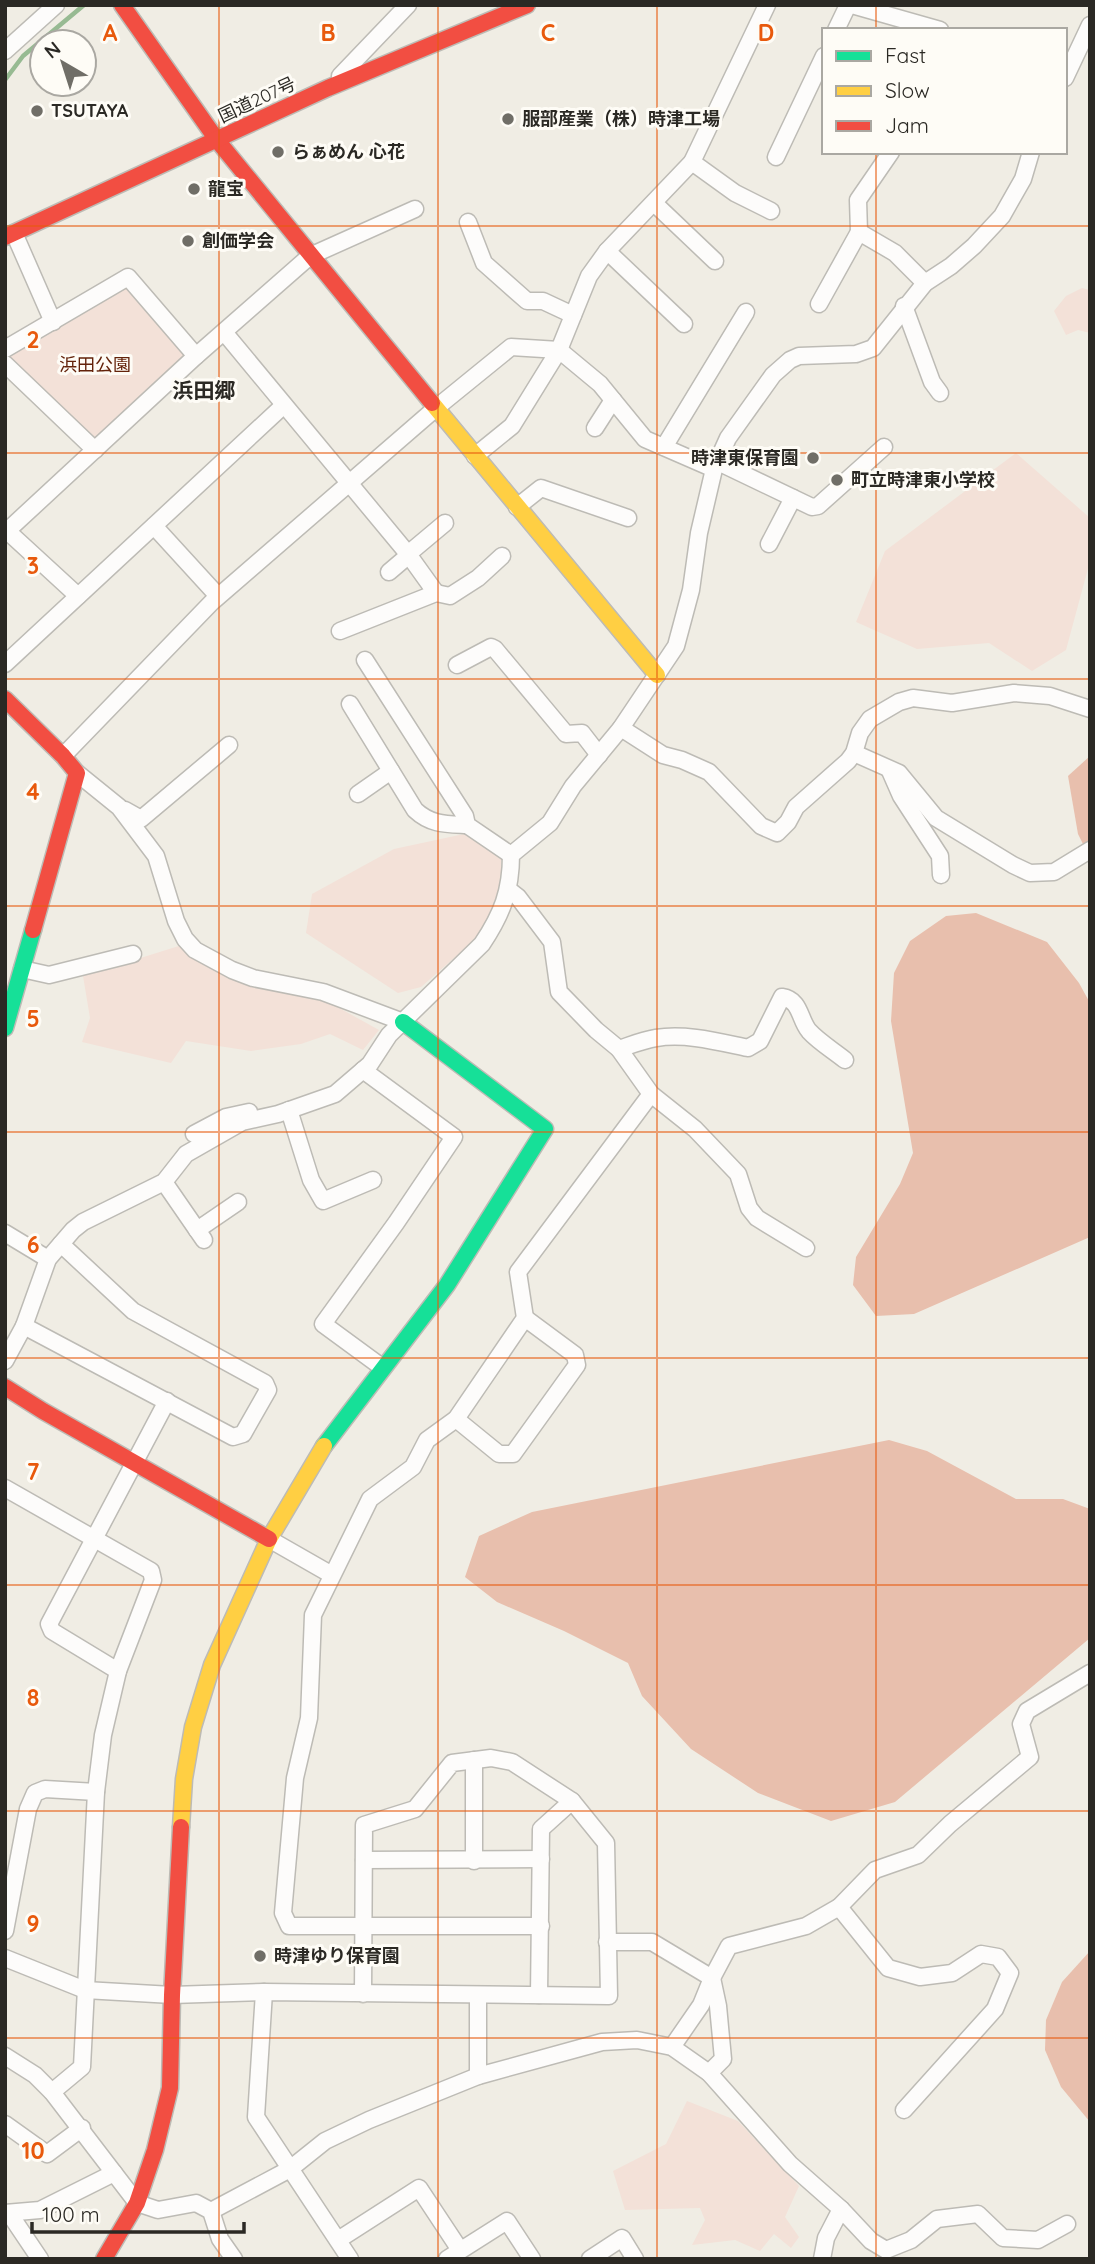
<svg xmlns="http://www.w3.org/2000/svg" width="1095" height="2264" viewBox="0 0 1095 2264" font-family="Quicksand,'Noto Sans JP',sans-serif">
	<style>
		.green { fill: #f3e1d8 }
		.forest { fill: #e8bfad }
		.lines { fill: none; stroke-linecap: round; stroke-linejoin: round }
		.stream { stroke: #97ba92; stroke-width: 4.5 }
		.street-casing { stroke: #bdbbb5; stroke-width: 19 }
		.fast-casing { stroke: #bdbbb5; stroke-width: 19 }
		.slow-casing { stroke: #bdbbb5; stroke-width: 19 }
		.jam-casing { stroke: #bdbbb5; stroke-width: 19 }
		.street { stroke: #fdfcfb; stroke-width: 16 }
		.fast { stroke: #16e098; stroke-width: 16 }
		.slow { stroke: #ffcf43; stroke-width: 16 }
		.jam { stroke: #f24e42; stroke-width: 16 }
		.grid { fill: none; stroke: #e8590c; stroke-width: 2; stroke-opacity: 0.55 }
		.poi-dot { fill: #706e67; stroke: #fefcf6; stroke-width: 2.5 }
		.labels { text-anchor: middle; stroke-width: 6; stroke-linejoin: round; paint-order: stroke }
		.street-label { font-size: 18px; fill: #2b2924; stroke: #fefcf6 }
		.poi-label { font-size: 18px; font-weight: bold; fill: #2b2924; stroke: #fefcf6; text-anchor: start }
		.park-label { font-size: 18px; fill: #63220a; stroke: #fefcf6 }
		.quarter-label { font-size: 21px; font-weight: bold; fill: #2b2924; stroke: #fefcf6 }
		.grid-label { font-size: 23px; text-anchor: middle; font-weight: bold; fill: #e8590c; stroke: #fefcf6; stroke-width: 6; stroke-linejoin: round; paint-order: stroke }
	</style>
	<rect width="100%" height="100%" fill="#f0ede4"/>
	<g class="green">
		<path d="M124,287L133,288L185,352L184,357L97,437L89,436L9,359L10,352Z"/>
		<path d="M1082,288L1090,290V333L1078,330L1066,335L1054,311L1066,296Z"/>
		<path d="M1016,453L1090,518V561L1066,650L1032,671L989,643L917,649L856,622L885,551Z"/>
		<path d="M464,834L501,859L502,890L477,938L421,987L398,993L306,933L312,894L394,849Z"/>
		<path d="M182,945L296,993L332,1004L379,1030L363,1050L330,1034L301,1044L251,1051L186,1041L171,1063L82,1042L90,1018L83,976Z"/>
		<path d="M687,2101L738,2121L799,2186L785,2217L799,2237L791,2248L774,2234L760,2251L735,2240L692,2245L705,2220L700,2208L625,2210L613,2171L666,2144Z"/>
	</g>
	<g class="forest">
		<path d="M1090,756V858L1078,834L1068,776Z"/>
		<path d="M976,913L1047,942L1079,983L1090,1003V1237L914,1314L876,1316L853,1285L856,1257L900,1184L913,1153L891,1021L894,973L910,941L946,916Z"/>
		<path d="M889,1440L927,1451L1016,1499H1063L1090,1509V1638L895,1802L831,1821L758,1793L691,1749L642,1696L628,1663L564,1631L497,1602L465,1577L479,1536L532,1512Z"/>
		<path d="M1090,1951V2122L1061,2087L1045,2050L1046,2020L1062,1982Z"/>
	</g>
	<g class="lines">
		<path class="stream" d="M5,80L23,56L84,5"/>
		<defs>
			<g id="street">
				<path d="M852,5L940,30"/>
				<path d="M836,30L848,5"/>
				<path d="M5,51L56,5"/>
				<path d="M340,76L408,5"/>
				<path d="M1065,78L1090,25"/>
				<path d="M891,152L858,200L859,232L895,253L925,283"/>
				<path d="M776,157L824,56"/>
				<path d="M692,162L735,193L771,211"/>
				<path d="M654,203L715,261"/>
				<path d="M468,222L484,263L527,301H543L573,315"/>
				<path d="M14,233L53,322"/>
				<path d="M607,251L684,324"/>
				<path d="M819,304L859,232"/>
				<path d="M904,306L932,382L940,393"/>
				<path d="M224,332L408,554L436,593"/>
				<path d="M5,349L128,277L196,356"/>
				<path d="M5,364L95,450"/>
				<path d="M595,428L613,400"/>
				<path d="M664,447L746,312"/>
				<path d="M475,456L512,426L559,350L589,276L607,251L692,162L767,5"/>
				<path d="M718,462L812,507L818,506L884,447"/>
				<path d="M517,507L541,488L628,518"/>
				<path d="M154,526L218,596"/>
				<path d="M5,529L78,596"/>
				<path d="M7,531L196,356L310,256L415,209"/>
				<path d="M769,544L793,498"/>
				<path d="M408,554L445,523"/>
				<path d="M389,572L409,555"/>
				<path d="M340,631L436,593L450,596L478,578L502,556"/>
				<path d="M365,660L465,816L467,825L511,855"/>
				<path d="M5,664L284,405"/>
				<path d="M457,665L491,647L495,649L566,734L582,733L599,755"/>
				<path d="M350,704L415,810C431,825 446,824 467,825"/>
				<path d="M621,728L663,755L682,760L709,772L761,826L777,833L788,822L796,807L848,761L854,753L860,733L870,719L899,702L913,698L952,703L1014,693L1050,696L1090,709"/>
				<path d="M854,753L899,773L936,818L1013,865L1030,873L1054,872L1090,850"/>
				<path d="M63,756L212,602L436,408L511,347L559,350L600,384L645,439L714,469"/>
				<path d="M890,771L901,796L940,856L941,875"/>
				<path d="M77,773L119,807L156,856L176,921L185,939L195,950L232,970L253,978L323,992L403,1022"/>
				<path d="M358,794L391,771"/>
				<path d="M125,810L141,819L229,745"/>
				<path d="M509,890L518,897L552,942L559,992L596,1030L619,1049C631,1045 643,1040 656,1038C686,1033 719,1042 748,1048L760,1041L782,997C801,1000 799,1019 809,1031C819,1042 834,1051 845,1060"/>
				<path d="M22,969L49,975L133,954"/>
				<path d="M619,1049L651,1094L695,1129L738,1174L749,1208L757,1218L806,1248"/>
				<path d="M363,1070L454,1137L396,1223L323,1324L383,1368"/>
				<path d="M289,1110L311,1180L323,1201L373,1180"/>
				<path d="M194,1134L226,1117L249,1112"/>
				<path d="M164,1182L204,1240"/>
				<path d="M197,1230L238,1202"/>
				<path d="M5,1233L48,1259"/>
				<path d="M24,1326L233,1437L243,1434L268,1390L265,1383L133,1311L61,1244"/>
				<path d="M5,1361L24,1326L48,1259L73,1230L83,1222L164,1182L186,1154L242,1122L278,1114L335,1094L370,1064L389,1035L482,944C502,914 511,891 511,855L550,823L573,786L621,728L676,646L691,590L699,533L714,469L728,438L773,375L790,360L799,356L856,354L873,348L925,283L951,266L974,246L1002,216L1023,179L1031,152"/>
				<path d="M456,1419L499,1454H513L577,1365L575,1355L525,1318"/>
				<path d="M5,1488L151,1571L153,1580L118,1671L103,1735L96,1792L82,2067L52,2092"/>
				<path d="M269,1539L332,1575"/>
				<path d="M118,1671L52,1631L49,1624L167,1401"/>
				<path d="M474,1760V1861"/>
				<path d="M364,1860L541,1859"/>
				<path d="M839,1907L888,1968L920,1977L952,1973L981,1954L998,1957L1010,1973L995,2009L904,2110"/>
				<path d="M541,1926H289L283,1913L295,1778L309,1718L313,1615L370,1499L413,1467L427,1440L456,1419L525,1318L518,1272L651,1094"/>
				<path d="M5,1931L28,1809L35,1793L45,1789L96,1792"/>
				<path d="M607,1942H652L712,1978L718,2006L723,2059L709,2073"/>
				<path d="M5,1958L85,1990L172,1995L264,1992L609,1996L606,1843L572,1801L512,1762L491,1758L452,1763L415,1809L364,1825L363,1994"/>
				<path d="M264,1992L256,2117L350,2259"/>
				<path d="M539,1995L541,1829L572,1801"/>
				<path d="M672,2047L701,2005L712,1978L729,1946L806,1926L839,1907L875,1870L918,1855L950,1824L1030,1757L1021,1724L1027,1711L1090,1673"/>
				<path d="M5,2056L35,2075L52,2092L137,2203L158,2210L196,2203L211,2211L220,2239L234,2259"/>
				<path d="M478,2076V1995"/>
				<path d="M5,2124L47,2154L82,2128"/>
				<path d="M211,2211L290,2169L325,2141L369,2120L478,2076L602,2042L637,2040L672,2047L709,2073L790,2164L841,2209L871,2241L886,2250L911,2240L937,2219L978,2214L1003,2238L1038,2240L1067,2224"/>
				<path d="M5,2213L40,2210L114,2173"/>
				<path d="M9,2213L40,2259"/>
				<path d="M338,2240L419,2188L460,2250"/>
				<path d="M447,2259L507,2221L532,2259"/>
				<path d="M590,2259L622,2238L635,2259"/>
				<path d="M822,2259L826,2238L841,2209"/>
			</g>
			<g id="fast">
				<path d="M5,1028L33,930"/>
				<path d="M324,1446L447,1285L545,1129L403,1022"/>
			</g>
			<g id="slow">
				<path d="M432,403L657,675"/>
				<path d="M181,1827L184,1779L193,1727L212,1665L269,1539L324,1446"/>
			</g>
			<g id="jam">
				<path d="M122,5L217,140L432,403"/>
				<path d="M5,237L328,88L527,5"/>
				<path d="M5,699L63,756L77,773L33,930"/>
				<path d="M5,1387L43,1411L269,1539"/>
				<path d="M104,2259L137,2203L155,2150L170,2088L172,1995L181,1827"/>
			</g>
		</defs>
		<use href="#street" class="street-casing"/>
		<use href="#fast" class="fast-casing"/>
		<use href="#slow" class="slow-casing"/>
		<use href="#jam" class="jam-casing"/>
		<use href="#street" class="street"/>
		<use href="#fast" class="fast"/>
		<use href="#slow" class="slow"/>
		<use href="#jam" class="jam"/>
	</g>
	<path class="grid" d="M219,5V2259M438,5V2259M657,5V2259M876,5V30M876,152V2259M5,226H1090M5,453H1090M5,679H1090M5,906H1090M5,1132H1090M5,1358H1090M5,1585H1090M5,1811H1090M5,2038H1090"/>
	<g class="poi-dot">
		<circle cx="37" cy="111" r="7"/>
		<circle cx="508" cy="119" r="7"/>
		<circle cx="278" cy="152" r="7"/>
		<circle cx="194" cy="189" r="7"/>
		<circle cx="188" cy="241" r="7"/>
		<circle cx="813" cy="458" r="7"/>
		<circle cx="837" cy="480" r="7"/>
		<circle cx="260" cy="1956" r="7"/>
	</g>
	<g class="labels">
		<g class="street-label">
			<text transform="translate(257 100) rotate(-25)" y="6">国道207号</text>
		</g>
		<g class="poi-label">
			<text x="51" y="117">TSUTAYA</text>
			<text x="522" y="125">服部産業（株）時津工場</text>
			<text x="292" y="158">らぁめん 心花</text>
			<text x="208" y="195">龍宝</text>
			<text x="202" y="247">創価学会</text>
			<text x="799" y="464" text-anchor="end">時津東保育園</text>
			<text x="851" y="486">町立時津東小学校</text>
			<text x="274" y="1962">時津ゆり保育園</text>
		</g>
		<g class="park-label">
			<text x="95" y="371">浜田公園</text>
		</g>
		<g class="quarter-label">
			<text x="204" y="398">浜田郷</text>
		</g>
	</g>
	<g class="grid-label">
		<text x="110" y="41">A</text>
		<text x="328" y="41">B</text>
		<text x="548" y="41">C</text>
		<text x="766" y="41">D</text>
		<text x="33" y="348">2</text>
		<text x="33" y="574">3</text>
		<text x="33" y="800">4</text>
		<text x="33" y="1027">5</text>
		<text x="33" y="1253">6</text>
		<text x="33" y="1480">7</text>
		<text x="33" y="1706">8</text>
		<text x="33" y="1932">9</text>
		<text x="33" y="2159">10</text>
	</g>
	<rect width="1095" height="2264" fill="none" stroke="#2b2924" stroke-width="14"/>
	<rect x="822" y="28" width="245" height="126" fill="#fefcf6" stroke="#aaa8a2" stroke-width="2"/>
	<rect x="836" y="51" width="35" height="10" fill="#16e098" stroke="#aaa8a2" stroke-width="2"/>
	<text x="885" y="63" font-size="21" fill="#2b2924">Fast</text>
	<rect x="836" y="86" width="35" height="10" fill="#ffcf43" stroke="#aaa8a2" stroke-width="2"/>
	<text x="885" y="98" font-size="21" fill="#2b2924">Slow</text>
	<rect x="836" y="121" width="35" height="10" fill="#f24e42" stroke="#aaa8a2" stroke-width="2"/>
	<text x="885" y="133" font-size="21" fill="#2b2924">Jam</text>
	<g transform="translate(63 63) rotate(321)"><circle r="33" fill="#fefcf6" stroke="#aaa8a2" stroke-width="2"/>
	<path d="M0-5L12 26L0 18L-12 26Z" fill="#706e67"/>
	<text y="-10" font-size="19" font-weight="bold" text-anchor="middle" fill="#2b2924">N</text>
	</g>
	<path d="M32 2222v10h212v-10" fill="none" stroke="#2b2924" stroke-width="3.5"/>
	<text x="42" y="2222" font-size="21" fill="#2b2924" stroke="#fefcf6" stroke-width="5" paint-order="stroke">100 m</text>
</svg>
